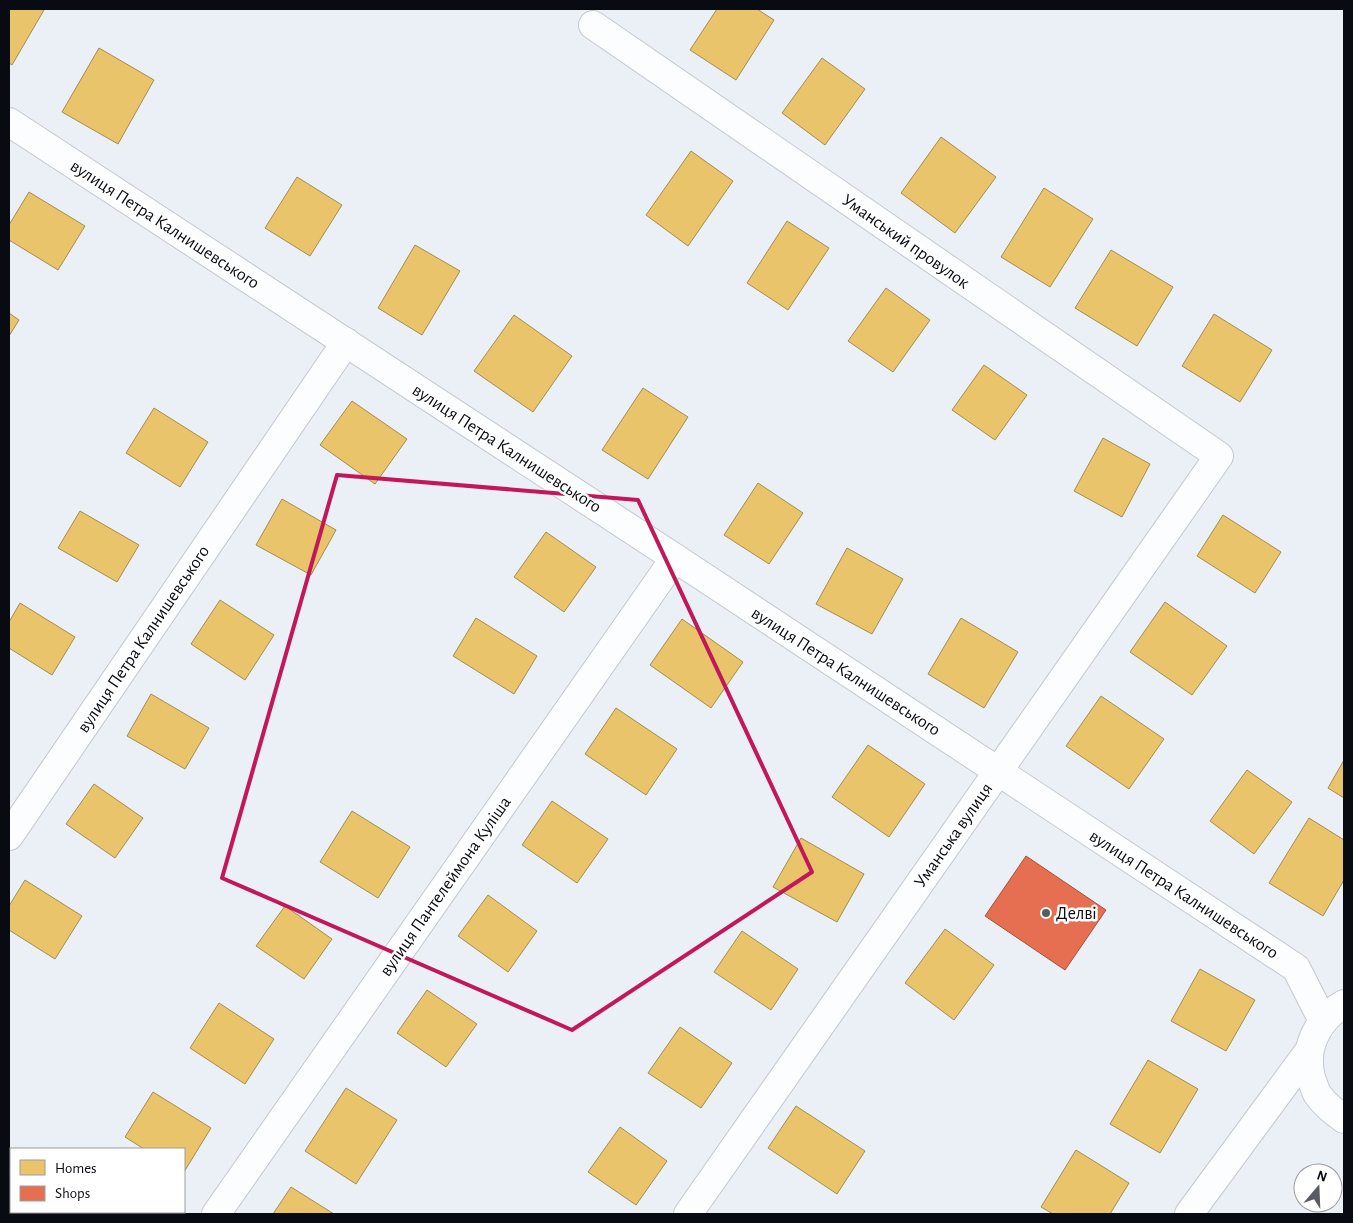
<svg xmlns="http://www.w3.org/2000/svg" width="1353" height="1223" viewBox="0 0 1353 1223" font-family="'Alegreya Sans',sans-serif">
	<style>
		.homes { fill: #e9c46a; stroke: #a68c50 }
		.shops { fill: #e76f51; stroke: #a4513e }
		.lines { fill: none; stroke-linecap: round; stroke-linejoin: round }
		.minor-casing { stroke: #c4c8d0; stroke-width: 30 }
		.minor { stroke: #fcfdfe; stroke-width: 28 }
		.marked { fill: none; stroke: #c2185b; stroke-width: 4; stroke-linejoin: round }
		.poi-dot { fill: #575b62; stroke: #fff; stroke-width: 2 }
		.labels { text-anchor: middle; stroke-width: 5; stroke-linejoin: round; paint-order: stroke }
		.street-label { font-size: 18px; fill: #080b12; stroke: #fff }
		.poi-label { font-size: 18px; fill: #080b12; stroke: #fff; text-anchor: start }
	</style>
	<rect width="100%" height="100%" fill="#ebeff6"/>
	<g class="homes">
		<path d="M9,9H42L44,10L12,65L9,63Z"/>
		<path d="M717,9H757L774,20L736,80L690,50Z"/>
		<path d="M99,48L154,80L118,144L62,112Z"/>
		<path d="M822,58L865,89L825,145L782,113Z"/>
		<path d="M941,137L996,177L955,233L901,193Z"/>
		<path d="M691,151L733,181L688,246L646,215Z"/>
		<path d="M297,177L342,205L310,256L265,228Z"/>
		<path d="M1044,188L1093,219L1050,287L1001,257Z"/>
		<path d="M29,192L85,226L58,270L9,240V225Z"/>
		<path d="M787,221L829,248L788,310L747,283Z"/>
		<path d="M415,245L460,271L422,335L378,308Z"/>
		<path d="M1111,250L1173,287L1137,346L1075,308Z"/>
		<path d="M886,288L930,320L893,372L848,341Z"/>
		<path d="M9,313L19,320L9,336Z"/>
		<path d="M1214,314L1272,350L1240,402L1182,366Z"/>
		<path d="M514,315L572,356L533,412L474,371Z"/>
		<path d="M984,365L1027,395L995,440L952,410Z"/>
		<path d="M643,388L688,417L648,479L602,450Z"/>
		<path d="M352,401L407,439L375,484L320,445Z"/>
		<path d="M154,408L208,442L180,487L126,453Z"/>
		<path d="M1103,438L1150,464L1122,517L1074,491Z"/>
		<path d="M758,483L803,513L769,564L724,535Z"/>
		<path d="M282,499L336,530L311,575L256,545Z"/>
		<path d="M80,511L139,545L117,582L58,548Z"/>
		<path d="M1223,515L1281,552L1255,593L1197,556Z"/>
		<path d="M546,532L596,567L564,612L514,577Z"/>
		<path d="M847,548L903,579L872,634L816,604Z"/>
		<path d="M220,600L274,635L245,680L191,644Z"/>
		<path d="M1165,602L1227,646L1192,695L1130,652Z"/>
		<path d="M20,603L75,637L52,675L9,648V622Z"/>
		<path d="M476,618L537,656L514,694L453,656Z"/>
		<path d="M961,618L1018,652L984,708L928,674Z"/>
		<path d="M682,619L743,662L711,708L650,665Z"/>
		<path d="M151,694L209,728L185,769L127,736Z"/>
		<path d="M1101,696L1164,739L1129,789L1066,746Z"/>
		<path d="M616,708L677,749L646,795L585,754Z"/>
		<path d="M868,745L925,784L889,837L832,797Z"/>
		<path d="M1344,760V798L1328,788Z"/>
		<path d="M1247,770L1292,802L1254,854L1210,821Z"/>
		<path d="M94,784L143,818L115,858L66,824Z"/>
		<path d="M552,801L608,839L577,883L522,845Z"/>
		<path d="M352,811L410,847L378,898L320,862Z"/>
		<path d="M1309,818L1344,840V880L1323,916L1269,883Z"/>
		<path d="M801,838L864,874L837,922L773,887Z"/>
		<path d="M25,880L82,916L55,959L9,930V906Z"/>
		<path d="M488,895L537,931L508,972L458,936Z"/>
		<path d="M285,906L332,939L304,979L256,946Z"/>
		<path d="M945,929L994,965L954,1020L905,983Z"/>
		<path d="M742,931L798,969L771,1010L714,972Z"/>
		<path d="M1200,969L1255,1000L1226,1051L1171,1021Z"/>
		<path d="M427,990L477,1024L446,1067L397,1033Z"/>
		<path d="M219,1003L274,1039L245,1084L190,1048Z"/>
		<path d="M680,1027L732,1063L701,1108L648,1073Z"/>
		<path d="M1148,1060L1198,1089L1160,1153L1110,1124Z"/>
		<path d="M346,1088L397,1120L356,1184L305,1151Z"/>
		<path d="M153,1092L211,1128L184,1172V1149H144L125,1137Z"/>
		<path d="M796,1106L865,1151L837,1194L768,1148Z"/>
		<path d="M620,1127L667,1161L636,1205L588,1172Z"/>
		<path d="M1076,1150L1129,1183L1110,1214H1053L1041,1207Z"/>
		<path d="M291,1187L334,1214H273Z"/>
		<path d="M37,1212H119L123,1214H41Z"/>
	</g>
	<path class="shops" d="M1026,856L1106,910L1065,970L985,916Z"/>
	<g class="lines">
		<defs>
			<g id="minor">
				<path d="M593,25L1219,456L688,1214"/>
				<path d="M9,122L675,558L1296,968L1323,1021"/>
				<path d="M9,836L346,342"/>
				<path d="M1344,1004C1317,1019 1302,1050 1312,1081C1314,1085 1315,1091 1318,1095C1325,1105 1334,1112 1344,1119"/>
				<path d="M216,1214L675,558"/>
				<path d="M1189,1214L1309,1051"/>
			</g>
		</defs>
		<use href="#minor" class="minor-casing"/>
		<use href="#minor" class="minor"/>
	</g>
	<path class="marked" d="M337,475L638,500L812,872L572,1030L222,878Z"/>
	<circle class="poi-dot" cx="1046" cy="913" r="5"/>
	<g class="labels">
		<g class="street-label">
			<text transform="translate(165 224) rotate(33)" y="6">вулиця Петра Калнишевського</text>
			<text transform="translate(906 241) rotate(35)" y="6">Уманський провулок</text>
			<text transform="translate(507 448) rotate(33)" y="6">вулиця Петра Калнишевського</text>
			<text transform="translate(143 639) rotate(-56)" y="6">вулиця Петра Калнишевського</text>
			<text transform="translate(846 671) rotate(33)" y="6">вулиця Петра Калнишевського</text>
			<text transform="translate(953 835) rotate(-55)" y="6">Уманська вулиця</text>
			<text transform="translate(445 886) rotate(-55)" y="6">вулиця Пантелеймона Куліша</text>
			<text transform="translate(1184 894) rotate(33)" y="6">вулиця Петра Калнишевського</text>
		</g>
		<g class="poi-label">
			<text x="1056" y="919">Делві</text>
		</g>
	</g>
	<rect width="1353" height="1223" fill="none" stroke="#080b12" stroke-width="20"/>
	<rect x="10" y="1148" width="175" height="65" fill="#ffffff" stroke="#9c9da0"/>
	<rect x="20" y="1160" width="25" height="15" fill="#e9c46a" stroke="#9c9da0"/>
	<text x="55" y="1173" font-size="15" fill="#080b12">Homes</text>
	<rect x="20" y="1186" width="25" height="15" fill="#e76f51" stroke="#9c9da0"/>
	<text x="55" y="1198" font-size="15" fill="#080b12">Shops</text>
	<g transform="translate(1318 1188) rotate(19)"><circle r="24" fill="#ffffff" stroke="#9c9da0"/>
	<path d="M0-4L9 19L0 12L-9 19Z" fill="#575b62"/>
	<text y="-8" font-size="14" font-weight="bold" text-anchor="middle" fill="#080b12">N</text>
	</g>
</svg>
